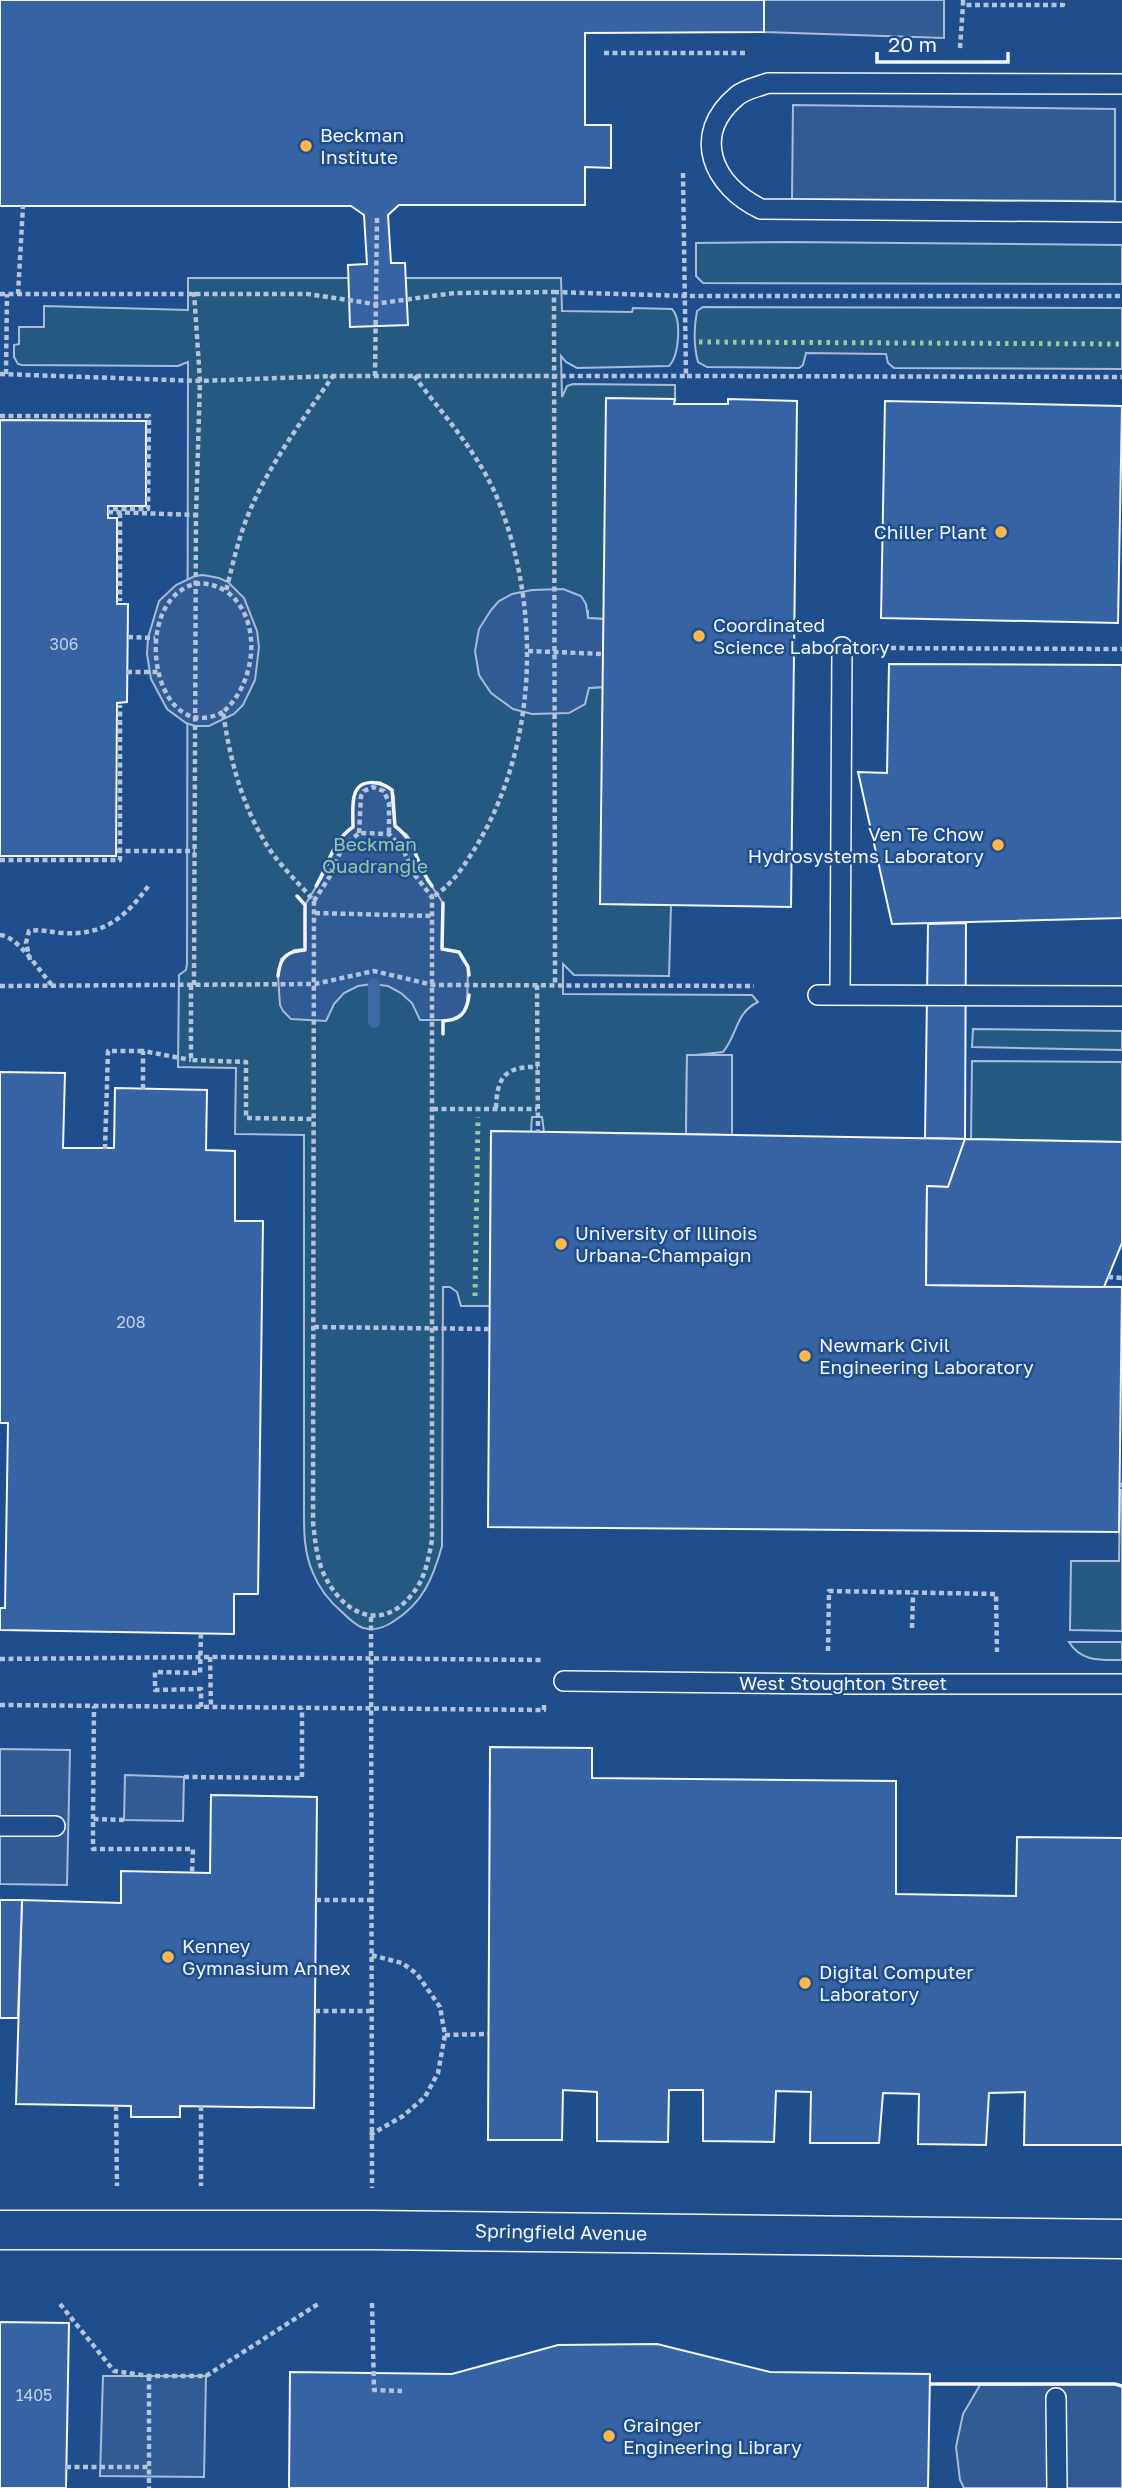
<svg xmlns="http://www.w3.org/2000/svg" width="1122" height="2488" viewBox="0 0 1122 2488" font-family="'Golos Text',sans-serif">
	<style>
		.green { fill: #245a82; stroke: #a8bbd7; stroke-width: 2 }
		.parking { fill: #305b95; stroke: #a8bbd7; stroke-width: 2 }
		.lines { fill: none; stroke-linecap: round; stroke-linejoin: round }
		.stream { stroke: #3b69a3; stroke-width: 12 }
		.building { fill: #3563a3; stroke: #f2f6ff; stroke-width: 2 }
		.lane-casing { stroke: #f2f6ff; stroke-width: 22 }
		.secondary-casing { stroke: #f2f6ff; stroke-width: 41 }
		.path { stroke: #b3c4dc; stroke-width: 4.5; stroke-dasharray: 5 3.5; stroke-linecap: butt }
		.lane { stroke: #1f4e8c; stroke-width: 19 }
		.secondary { stroke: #1f4e8c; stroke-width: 38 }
		.hedge { stroke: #97c8a6; stroke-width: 5; stroke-dasharray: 3.5 5; stroke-linecap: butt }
		.wall { stroke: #f2f6ff; stroke-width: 3.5 }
		.poi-dot { fill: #ffb74d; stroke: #1f4e8c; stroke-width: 2.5 }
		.labels { text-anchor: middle; stroke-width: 5; stroke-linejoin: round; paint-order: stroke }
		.number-label { font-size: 16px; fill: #c3d1e8 }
		.poi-label { font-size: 19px; fill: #f2f6ff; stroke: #1f4e8c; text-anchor: start }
		.park-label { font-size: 19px; fill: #97c8a6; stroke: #1f4e8c }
		.street-label { font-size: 19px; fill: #f2f6ff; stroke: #1f4e8c }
	</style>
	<rect width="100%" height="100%" fill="#1f4e8c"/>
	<g class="green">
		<path d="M785,242L1122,245V284L703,283L696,276V243Z"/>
		<path d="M188,278H561L562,311L632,312L633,308L672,309C682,319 679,356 669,366L577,368L566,362L561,356L562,397L567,386L573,384L675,385V399L604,619L588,618V610L587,696L588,688L603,687L601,904L671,905L669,976L574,975L563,964V994L752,995L758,1002C735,1013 738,1034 723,1052L687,1056L686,1134L544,1132L542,1117H532L531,1132H491L490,1306H461L457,1292L450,1287H443L442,1546C433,1578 423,1603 394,1621C384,1628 375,1631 363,1628C355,1625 348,1618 342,1612C329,1601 319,1588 313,1573C303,1551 304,1527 304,1503V1135L235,1134L236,1068L178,1067L179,975L186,970L187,964L188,362L178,366L22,365L18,364L14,357V345L19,344V327H44V306L188,310Z"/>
		<path d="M703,307L1122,308V369L894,368L888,363L886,354L806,353L803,365L799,368L707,367L698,362C694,347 694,327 697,311Z"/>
		<path d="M973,1029L1122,1031V1050L972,1047Z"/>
		<path d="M972,1061L1122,1062V1142L971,1139Z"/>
		<path d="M1120,1490H1122V1631L1070,1630L1071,1561H1119Z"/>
		<path d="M1069,1642H1122V1660C1101,1660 1081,1662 1069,1642Z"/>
	</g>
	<g class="parking">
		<path d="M764,0H944V38L764,32Z"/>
		<path d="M793,105L1115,109V201L792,199Z"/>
		<path d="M203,575L219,578L228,582L244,598L257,631L259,647L255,680L243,705L234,714L209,726H195L186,723L167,709L151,679L147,654L148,638L159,601L176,585L195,576Z"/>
		<path d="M563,589L581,596L586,604L588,618L604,619L603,687L589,688L585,704L569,713L532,714L513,709L491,693L479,675L475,651L479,629L491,610L499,601L512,594L532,590Z"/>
		<path d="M380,782L392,790L394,796L395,826L407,835L415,847L419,867L443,903L442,949L459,952L468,967L467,1007L459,1018L452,1020H420L412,1003L401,993L388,986L372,984L358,986L344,993L334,1004L326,1021L291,1019L283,1011L280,1005L278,976L281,959L294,950L305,949V905L325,872L337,841L353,827V798L356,792L360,786L366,783Z"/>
		<path d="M687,1055H732V1135L686,1134Z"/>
		<path d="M0,1749L70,1750L67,1885L0,1884Z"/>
		<path d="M125,1775L184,1777L183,1821L124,1820Z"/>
		<path d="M103,2376H206L204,2477L100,2476Z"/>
		<path d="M1115,2384L1122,2386V2488H964L960,2480L956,2447L963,2414L980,2385Z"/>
	</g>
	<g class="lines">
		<path class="stream" d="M374,984V1022"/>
	</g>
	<g class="building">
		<path d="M0,0H764V32L585,33V125H611V168L585,167V205H399L388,215L391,263H405L408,325L350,327L348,265L367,264L364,215L351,206H0Z"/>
		<path d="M606,398L675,399L674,404H728V399L797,401L791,907L600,904Z"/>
		<path d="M885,401L1122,406L1118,623L881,618Z"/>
		<path d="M0,420L146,421V506H108V518H117V604H128L127,702L117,703L116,856H0Z"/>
		<path d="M889,664L1122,665V918L892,924L858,772L887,773Z"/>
		<path d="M966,923L965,1139L925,1138L928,924Z"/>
		<path d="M0,1072L65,1073L63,1148H114L115,1088L207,1090L206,1150L235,1151V1221H263L258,1594H234V1634L0,1630V1608H5L8,1423H0Z"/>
		<path d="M491,1131L965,1139L948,1187L927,1186L926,1285L1122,1287L1119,1532L488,1527Z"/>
		<path d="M965,1139L1122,1142V1243L1104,1287L926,1285L927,1186L948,1187Z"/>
		<path d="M490,1747L592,1748V1778L896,1781V1894L1016,1896L1017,1837L1122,1838V2145H1024L1025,2092L989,2093L986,2145L918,2144L919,2094L883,2093L879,2143H810L811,2092L776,2091L774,2142L703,2141V2090H669L668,2142L597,2141V2092L563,2090L562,2140H488Z"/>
		<path d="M211,1795L317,1797L314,2108L180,2106V2117H131V2106L16,2104L22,1900L121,1903V1871L210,1873Z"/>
		<path d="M0,1900H22L18,2018H0Z"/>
		<path d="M0,2322L69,2323L66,2488H0Z"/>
		<path d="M657,2344L770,2372L930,2374L928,2488H289L290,2372L452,2374L558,2345Z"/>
	</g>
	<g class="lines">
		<defs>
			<g id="lane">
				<path d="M1122,84L768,83C758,87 745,89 737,96C690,135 713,186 761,209L1122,212"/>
				<path d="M840,994L842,647"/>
				<path d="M818,995L1122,996"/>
				<path d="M564,1681L828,1684H1122"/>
				<path d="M0,1826H55"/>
				<path d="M1056,2398L1057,2488"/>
			</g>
			<path id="secondary" d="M0,2230H371L1122,2239"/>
		</defs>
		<use href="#lane" class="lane-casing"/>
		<use href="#secondary" class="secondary-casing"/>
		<g class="path">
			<path d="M963,0V5H1063V0"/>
			<path d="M960,48L963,5"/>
			<path d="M604,53H747"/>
			<path d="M683,173L686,376L1122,377"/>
			<path d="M554,292L686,296H1122"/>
			<path d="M0,294H308L374,304L454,293L554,292L555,985"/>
			<path d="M18,294L23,206"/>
			<path d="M0,374L200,381L333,376H686"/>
			<path d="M6,374L7,294"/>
			<path d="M375,376L377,215"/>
			<path d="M414,376C445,417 482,457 500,505C541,613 537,745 477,845C466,863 451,887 432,897"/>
			<path d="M0,416H149L148,509H108"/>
			<path d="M108,512L196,515"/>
			<path d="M120,513V601"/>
			<path d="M128,637L155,638"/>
			<path d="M874,648L1122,649"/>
			<path d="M528,651L604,654"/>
			<path d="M127,672H158"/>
			<path d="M223,712C160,746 132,626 180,591C195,580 210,582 226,591"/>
			<path d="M359,833L361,796L364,791L373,787L384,791L389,803V834"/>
			<path d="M117,851H195"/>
			<path d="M0,860H120V705"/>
			<path d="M314,901L330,876L342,848L359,833L389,834L403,849L414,874L432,897V1540C429,1556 426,1573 418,1586C386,1636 342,1617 322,1570C316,1554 315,1539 313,1522L314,901C299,883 281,867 268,847C242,806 230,760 223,712C256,684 264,619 226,591C233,563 239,535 251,508C270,464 305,416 333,376"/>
			<path d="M315,913L433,916"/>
			<path d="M0,935C19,937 39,971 52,985"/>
			<path d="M30,960L26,943L29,931C41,929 50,932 62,933C104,936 126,917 149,885"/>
			<path d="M191,985V1060L246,1062V1118L313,1119"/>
			<path d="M194,985L196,515L200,381L194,292"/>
			<path d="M537,985L538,1132"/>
			<path d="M0,986L315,984L374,971L433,985L754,986"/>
			<path d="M143,1089V1051L191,1060"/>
			<path d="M496,1108C497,1077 505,1066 538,1067"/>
			<path d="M433,1109H537"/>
			<path d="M105,1149L108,1051H143"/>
			<path d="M1108,1277L1122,1278"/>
			<path d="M314,1327L489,1329"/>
			<path d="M1121,1394H1122"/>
			<path d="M1120,1485H1122"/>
			<path d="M371,1617L372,2188"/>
			<path d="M912,1628L913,1593"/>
			<path d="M828,1651L829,1591L996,1594L997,1652"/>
			<path d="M210,1657L211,1707"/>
			<path d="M0,1659L210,1657L542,1660"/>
			<path d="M0,1705L544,1710V1705"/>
			<path d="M201,1707V1689L155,1690V1672L200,1673L201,1633"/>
			<path d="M184,1777L302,1778V1708"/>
			<path d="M93,1819L94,1706"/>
			<path d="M124,1820L93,1819V1849H193L192,1873"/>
			<path d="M316,1900H370"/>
			<path d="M315,2011H370"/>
			<path d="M445,2035L488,2034"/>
			<path d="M116,2106L117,2186"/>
			<path d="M201,2106V2186"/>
			<path d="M370,2135L403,2116L425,2097L438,2073L445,2035L440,2007L417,1974L402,1963L371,1955"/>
			<path d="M372,2303L374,2390L402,2391"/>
			<path d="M60,2304L114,2371L149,2376H206L318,2304"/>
			<path d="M149,2376V2488"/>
			<path d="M66,2467H148"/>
		</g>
		<use href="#lane" class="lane"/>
		<use href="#secondary" class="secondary"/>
		<g class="hedge">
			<path d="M699,342L1122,344"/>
			<path d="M475,1296L478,1117"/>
		</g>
		<g class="wall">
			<path d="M316,886C329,865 332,841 353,827C353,818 352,806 354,797C358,777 380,781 392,790L395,826C418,843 415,864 432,886"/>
			<path d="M443,903L442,949L459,952L468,967L469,975"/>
			<path d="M278,976C280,957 287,951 305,950V905L297,896"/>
			<path d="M443,1034V1021C461,1020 467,1012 469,995"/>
			<path d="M931,2384H1115L1122,2386"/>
		</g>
	</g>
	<g class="poi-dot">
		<circle cx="306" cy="146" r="7"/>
		<circle cx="1001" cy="532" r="7"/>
		<circle cx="699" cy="636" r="7"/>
		<circle cx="998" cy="845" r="7"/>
		<circle cx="561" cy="1244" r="7"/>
		<circle cx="805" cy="1356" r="7"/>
		<circle cx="168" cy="1957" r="7"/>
		<circle cx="805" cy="1983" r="7"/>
		<circle cx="609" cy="2436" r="7"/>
	</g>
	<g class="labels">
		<g class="number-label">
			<text x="64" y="650">306</text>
			<text x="131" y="1328">208</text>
			<text x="34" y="2401">1405</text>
		</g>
		<g class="poi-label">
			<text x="320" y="142">Beckman<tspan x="320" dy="22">Institute</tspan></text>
			<text x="987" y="539" text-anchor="end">Chiller Plant</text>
			<text x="713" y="632">Coordinated<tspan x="713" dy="22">Science Laboratory</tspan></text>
			<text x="984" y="841" text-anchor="end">Ven Te Chow<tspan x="984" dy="22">Hydrosystems Laboratory</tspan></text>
			<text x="575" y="1240">University of Illinois<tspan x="575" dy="22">Urbana-Champaign</tspan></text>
			<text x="819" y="1352">Newmark Civil<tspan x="819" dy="22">Engineering Laboratory</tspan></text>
			<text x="182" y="1953">Kenney<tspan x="182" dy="22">Gymnasium Annex</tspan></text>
			<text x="819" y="1979">Digital Computer<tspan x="819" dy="22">Laboratory</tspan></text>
			<text x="623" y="2432">Grainger<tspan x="623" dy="22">Engineering Library</tspan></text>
		</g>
		<g class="park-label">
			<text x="375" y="851">Beckman<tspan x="375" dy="22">Quadrangle</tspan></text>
		</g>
		<g class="street-label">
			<text x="843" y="1690">West Stoughton Street</text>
			<text transform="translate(561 2232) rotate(1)" y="7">Springfield Avenue</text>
		</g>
	</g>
	<path d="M877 52v10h131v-10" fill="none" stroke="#f2f6ff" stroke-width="3.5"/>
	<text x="888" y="52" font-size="21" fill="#f2f6ff" stroke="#1f4e8c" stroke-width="5" paint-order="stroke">20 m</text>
</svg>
